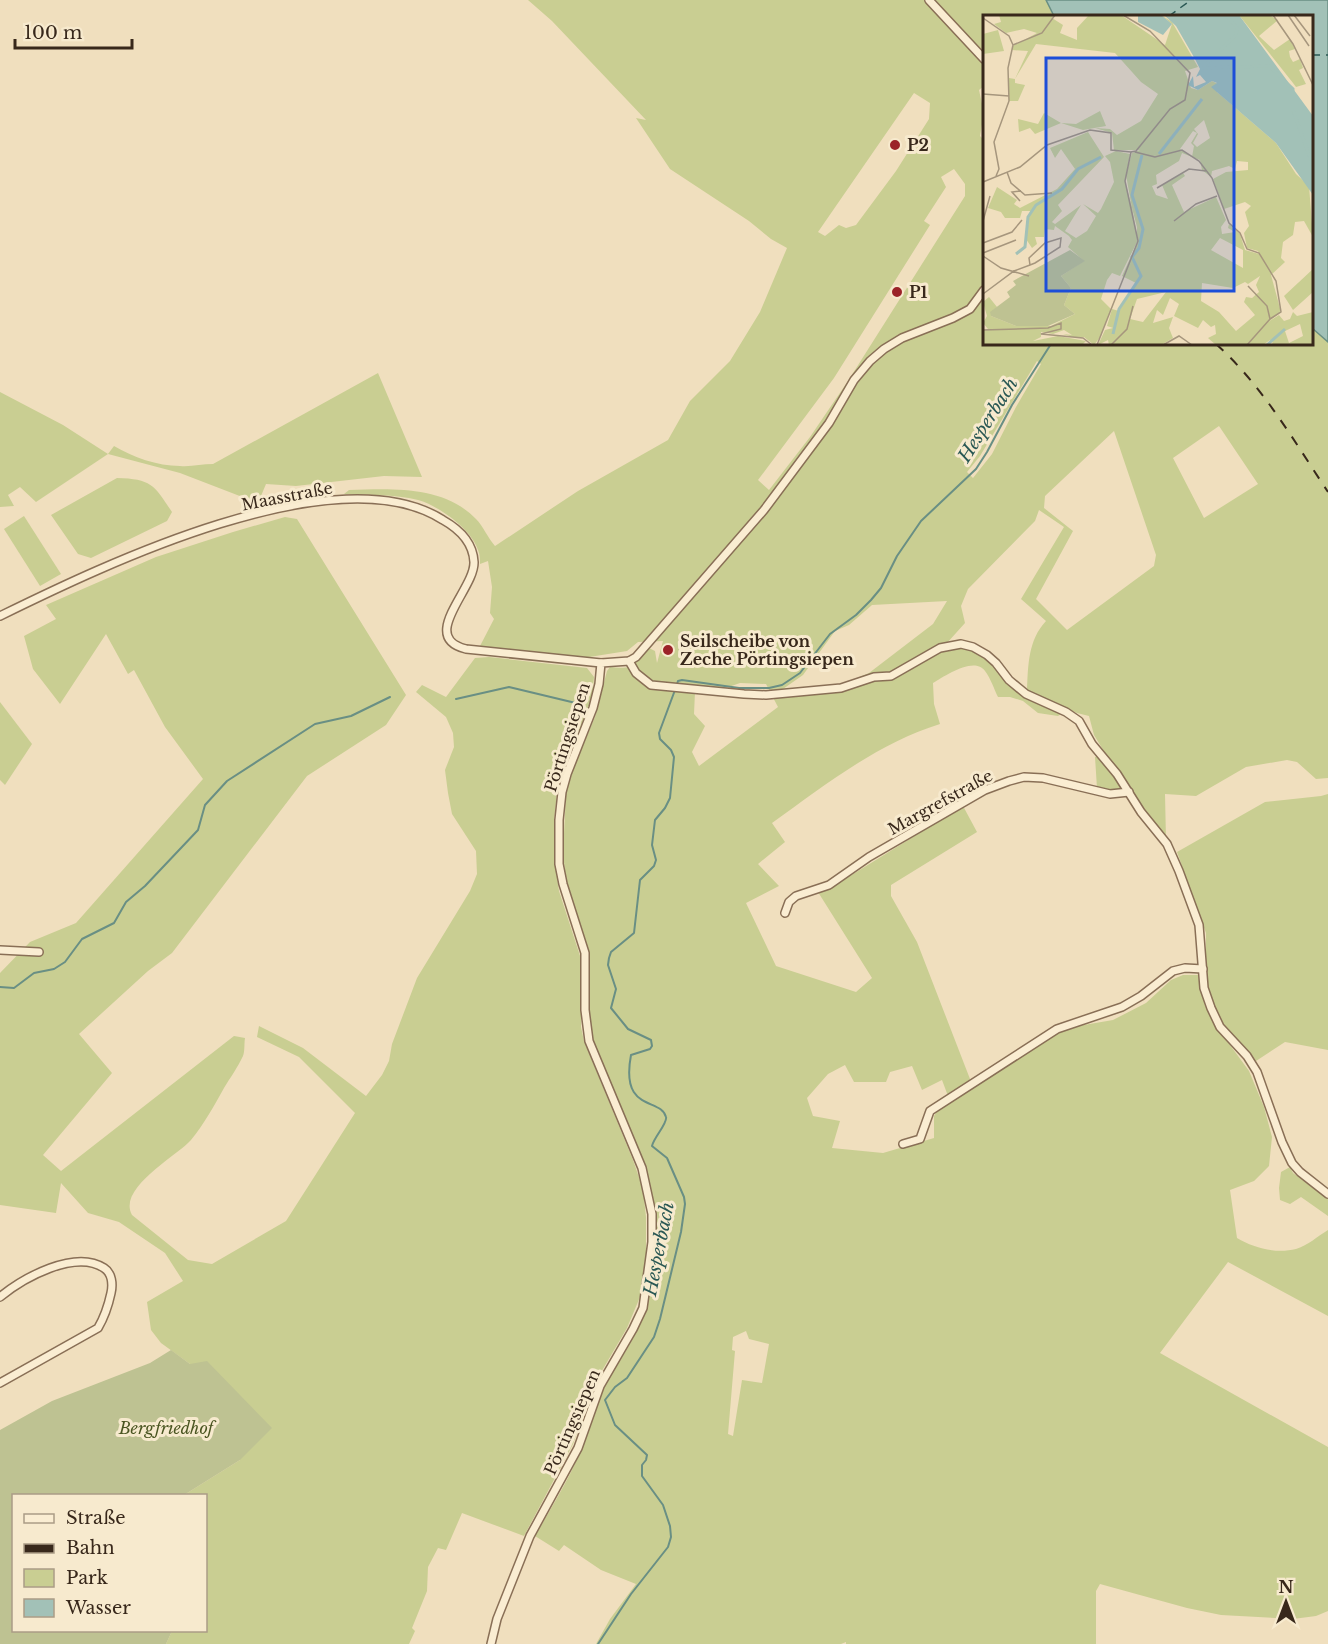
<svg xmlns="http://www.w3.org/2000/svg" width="1328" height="1644" viewBox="0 0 1328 1644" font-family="'Libre Baskerville',serif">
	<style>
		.green { fill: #c9ce92; fill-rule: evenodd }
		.cemetery { fill: #bec292 }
		.water { fill: #a2c1b7; stroke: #698f84; stroke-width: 1.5 }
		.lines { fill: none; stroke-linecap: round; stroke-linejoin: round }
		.stream { stroke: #698f84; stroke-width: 2 }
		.ferry { stroke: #2a5854; stroke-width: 1.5; stroke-dasharray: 8 6; stroke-linecap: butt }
		.street-casing { stroke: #896f56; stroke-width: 10 }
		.street { stroke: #faedd2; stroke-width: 7 }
		.rail { stroke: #38281b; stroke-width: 2; stroke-dasharray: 10 10; stroke-linecap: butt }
		.poi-dot { fill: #9b2328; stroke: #f7eace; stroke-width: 2 }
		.labels { text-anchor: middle; stroke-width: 6; stroke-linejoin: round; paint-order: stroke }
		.poi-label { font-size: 16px; font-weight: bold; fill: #38281b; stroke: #f7eace; text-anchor: start }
		.street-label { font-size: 16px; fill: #38281b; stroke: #f7eace }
		.park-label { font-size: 16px; font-style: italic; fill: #4a5521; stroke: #f7eace }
		.water-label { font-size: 18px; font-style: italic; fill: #2a5854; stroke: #f7eace }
		.inset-river { fill: none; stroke: #a2c1b7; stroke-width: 3 }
		.inset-road { fill: none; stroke: #a6967d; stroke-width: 1.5 }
		.view { fill: #1d4ed8; fill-opacity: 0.15; stroke: #1d4ed8; stroke-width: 3 }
		.inset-edge { fill: none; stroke: #38281b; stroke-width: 3 }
	</style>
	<rect width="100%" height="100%" fill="#f0dfbe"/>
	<g class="green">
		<path d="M528,0H1046L1054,16H984V86L979,90L984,113L980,136L984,140V344H1312V328L1328,342V778L1316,779L1297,762L1287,760L1246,767L1196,796L1165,794L1166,840L1143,810L1130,787L1115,791L1097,788L1095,757L1105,753L1094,735L1089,716L1077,713L1027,691C1028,666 1028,640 1046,621L1021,599L1064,527L1039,510L1035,521L968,589L961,606L965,623L947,643L973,649L988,658L1009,684L1028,697L1061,714L1058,716L1038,713L1023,701L1010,697H998C994,689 991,679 985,671C974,656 945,676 933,683L934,704L940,724C878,743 825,785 772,823L785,842L758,864L779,886L746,903L776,966L856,992L872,978L818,892L829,889L963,806L977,832L891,885V896L917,942L970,1079L968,1083L948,1096L942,1080L922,1090L912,1066L890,1072L886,1082H854L845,1065L828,1074L807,1098L813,1116L840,1121L832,1148L883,1153L934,1138V1116L940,1107L1056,1034L1078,1026L1113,1020L1146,1003L1171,980L1183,975H1198L1205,1006L1219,1030L1249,1071L1264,1107L1272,1137L1269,1166L1254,1181L1230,1190L1237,1238C1254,1248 1276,1254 1296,1249C1307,1246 1318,1236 1328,1230V1316L1228,1262L1160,1353L1328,1447V1611L1316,1616L1293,1619L1221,1615L1187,1608L1100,1584L1096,1591V1644H846V1642L841,1644H596L610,1619L636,1584L601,1570L564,1545L559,1551L535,1536C547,1515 560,1494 571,1472C584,1446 591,1418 602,1392C611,1372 625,1355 634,1336C660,1285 662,1222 645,1168L592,1038L588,1014L590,969L588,953L566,881L563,853L566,794L572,771L595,717L607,671L610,667C634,670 634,665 649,648L655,651L657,663L663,641L638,642L627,651L583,658L480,646L494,619L490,613L492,587L488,561L480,564C480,559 480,554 478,550C472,530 438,505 418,500C394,494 368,495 344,494L349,490C392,489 443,485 476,519C483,526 488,538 495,546L578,491L668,440L690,401L730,361L760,312L787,248L771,239L749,221L670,169L636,118L646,120L552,21ZM914,93L930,103L929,119L896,171L856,225L846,228L839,225L825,236L818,232ZM954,169L965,184V196L848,381L810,437L769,490L758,480L834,378L930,225L924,221L946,187L941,177ZM1037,361L1041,364L1016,407L992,454L973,478L967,472L980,456ZM1219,426L1258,484L1204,518L1173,458ZM1114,431L1156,555L1154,566L1067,630L1036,599L1073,531L1044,508L1045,496ZM947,601L933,624L869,673L839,686L783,689L803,675L835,631L849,625L872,605ZM740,683L766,684L778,707L699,766L692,752L705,726L694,714L695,692L723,689ZM746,1331L749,1339L769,1344L762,1383L742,1380L733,1436L728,1434L735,1351L732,1350L733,1337Z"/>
		<path d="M378,373L422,477L384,476L296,486L266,484L258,503L180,473L108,454L36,502L20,487L8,495L14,506L0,507V392L63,425L108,454L114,446C133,457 157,466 180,466C191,467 202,464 213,464Z"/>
		<path d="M117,478C152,479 154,485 172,512L167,521L91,558L78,554L51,515Z"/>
		<path d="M24,516L61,574L40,586L4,529Z"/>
		<path d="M285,517L297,519L406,695L386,725L307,776L172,953L148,971L79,1034L112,1073L43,1155L61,1171L234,1036L245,1038C244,1044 245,1051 243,1056C238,1067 230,1078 224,1088C214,1106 204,1124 191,1140C177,1156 117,1188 132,1215L188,1260L212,1264L286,1221L355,1113L299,1057L257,1037L259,1026L303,1048L366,1096L382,1075L389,1061L392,1044L417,978L470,891L477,874L476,851L452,814L448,793L445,770L454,747L453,733L446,717L416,692L422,685L446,697L475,658L489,657L587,668L594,677L592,698L558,783L554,820L555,863L559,891L582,962L581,1027L584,1041L633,1160L643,1189L646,1217V1256L640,1297L627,1328L593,1386L573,1444L524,1536L462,1513L446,1550L438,1548L428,1567L427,1591L412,1628L415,1631L409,1644H166L172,1631L206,1630V1496L184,1495L240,1460L190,1364L161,1343L151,1330L147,1302L183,1281L165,1253L119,1222L88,1213L61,1183L56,1213L0,1205V973L30,942L76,923L203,779L165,727L134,670L128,674L106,634L60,704L33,669L24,636L56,619L46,605L156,557L233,532Z"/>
		<path d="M0,702L32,744L5,785L0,780Z"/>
		<path d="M1328,794V1050L1285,1042L1256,1061L1250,1052L1228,1032L1211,1000L1206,975V933L1177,852L1265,802L1321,796Z"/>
		<path d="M1290,1167L1293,1173L1328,1199V1216L1301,1197L1290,1204L1280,1200L1279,1188L1281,1172Z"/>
	</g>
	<path class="cemetery" d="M171,1350L190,1364L207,1361L272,1428L240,1460L184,1495L14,1496V1630L172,1631L166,1644H0V1430L52,1401L150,1363Z"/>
	<path class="water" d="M1046,0H1328V342L1312,328V16H1054Z"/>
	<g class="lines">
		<g class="stream">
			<path d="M677,684L678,681L682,680L739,688H769L782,685L800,673L830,634L856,615L871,600L881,588L897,556L921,521L976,469L987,452L1012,405L1051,344"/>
			<path d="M456,699L509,687L584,705"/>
			<path d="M0,987L14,988L34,973L54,969L65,962L82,939L114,923L126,902L145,886L198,830L205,805L227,781L315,724L351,716L390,697"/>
			<path d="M598,1644L631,1594L668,1547L671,1537L670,1526L663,1505L642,1476V1465L646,1460L647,1455L615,1425L605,1400L615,1387L627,1378L654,1337L660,1319L681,1232L685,1204L684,1197L667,1158L652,1146C654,1137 668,1123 666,1117C661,1097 620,1113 631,1055L650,1049L652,1046L651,1040L628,1029L611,1008L616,989L608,965L609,958L611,952L634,933L640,880L654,866L656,860L652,845L655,820L665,808L670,798L674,757L671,750L660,739L659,733L675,690"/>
		</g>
		<g class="ferry">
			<path d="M1169,16L1191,0"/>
			<path d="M1312,55H1328"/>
		</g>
		<defs>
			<g id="street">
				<path d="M929,0L984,59"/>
				<path d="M0,616C102,566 337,452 443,520C459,529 473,542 474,562C475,589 418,637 466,649L601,663"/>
				<path d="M629,661L636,673L651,685L744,694L766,695L841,688L874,677L891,676L940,648L961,644L973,647L987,655L996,663L1009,680L1026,694L1066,712L1079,721L1092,744L1117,774L1141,812L1167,844L1179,871L1199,925L1204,988L1211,1008L1220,1027L1247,1056L1257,1072L1282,1142L1292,1163L1300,1172L1328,1194"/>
				<path d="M785,913L789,902L796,896L829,885L869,857L985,790L1009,781L1024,777L1043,778L1110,794L1129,792"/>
				<path d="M0,950L39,952"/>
				<path d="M903,1144L920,1139L930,1111L1057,1029L1122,1007L1141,996L1173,971L1185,968L1203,969"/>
				<path d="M0,1297C23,1278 75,1249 104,1268C112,1273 113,1284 111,1293C108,1307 105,1316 98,1328L0,1383"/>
				<path d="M491,1644L497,1619L530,1536L578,1448L600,1386L633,1329L643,1308L652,1242V1214L642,1168L589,1041L585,1010V953L563,884L559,864V820L562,792L567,774L593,708L599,684L601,663L629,661L636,657L764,510L829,423L854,380L870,361L884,349L902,338L953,318L970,309L984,290"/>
			</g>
		</defs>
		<use href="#street" class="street-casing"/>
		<use href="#street" class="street"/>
		<path class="rail" d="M1216,344C1262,385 1294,441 1328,492"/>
	</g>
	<g class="poi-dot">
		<circle cx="895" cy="145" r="6"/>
		<circle cx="897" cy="292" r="6"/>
		<circle cx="668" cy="650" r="6"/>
	</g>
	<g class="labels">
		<g class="poi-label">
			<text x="907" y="151">P2</text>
			<text x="909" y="298">P1</text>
			<text x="680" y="647">Seilscheibe von<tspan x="680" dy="18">Zeche Pörtingsiepen</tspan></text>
		</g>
		<g class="street-label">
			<text transform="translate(287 496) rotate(-11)" y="6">Maasstraße</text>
			<text transform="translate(567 737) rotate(-72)" y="6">Pörtingsiepen</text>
			<text transform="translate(940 802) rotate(-29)" y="6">Margrefstraße</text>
			<text transform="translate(572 1422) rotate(-66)" y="6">Pörtingsiepen</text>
		</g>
		<g class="park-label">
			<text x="166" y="1434">Bergfriedhof</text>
		</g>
		<g class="water-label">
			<text transform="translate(988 420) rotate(-58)" y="6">Hesperbach</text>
			<text transform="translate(659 1249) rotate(-79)" y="6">Hesperbach</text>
		</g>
	</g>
	<g transform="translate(983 15)">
		<rect width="330" height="330" fill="#f0dfbe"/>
		<path d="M16,0H71L69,3L80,10L77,18L94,25V13L106,0H138L182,30L189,9L178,0L189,7L215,52L202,56L208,73L215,75L229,66L235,69L234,77L293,128L313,159L326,171L330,222L321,206L312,207L310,220L300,227L298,243L302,247L288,260L298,297L285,307L296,300L301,306L307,304L310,297L314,301L330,297V330H287L290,328L287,325L280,330H233L225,323L233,319L232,310L228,312L220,305L215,313L191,301L196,289L187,283L180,300L174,295L170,308L190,302L186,313L190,323L178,330H126L125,325L115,330L122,315L130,313L124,311L129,294L136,296L153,268L139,261L155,226L143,160L149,138L157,135H131L129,118L112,113L127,114L134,120L158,106L175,79L158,67L132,38L53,29L32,64V68L42,70L35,86H26V63L32,64L45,36L29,35L30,31L54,18L41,14L23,18L11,9L18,7ZM221,105L227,123L214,132L210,128L215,119L211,114ZM210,116L214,118L208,128L211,131L209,142L197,134ZM199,138L217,145L219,155L228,162L229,156L246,151L252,154L254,146L265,147V155L243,157L230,164L241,194L262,187L268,191L262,197L266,211L261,218L264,233L275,236L276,239L262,235L257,219L246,209L245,213L252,217L239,219L238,212L243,205L233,182L201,197L189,170L202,161L200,158L179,170L185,184L173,180L169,171L174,169L173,160L196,146ZM237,223L260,235V253L228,235ZM277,261L273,270L276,277L269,283L263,282L261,287L272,300L253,316L236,297L218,286L219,268L250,273L262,267L265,269ZM183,277L160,307L147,304L154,284ZM317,309L320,321L306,328L302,316ZM256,0H286L295,5L276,21L291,35L307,24L312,34L306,36L307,42L310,47L317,44L320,53L316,55L323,69L313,72L310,68ZM15,15L21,36L0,39V19ZM117,96L123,111L100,115L78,108L52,119L47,113L36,117L35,104L55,109L61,98L78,108L93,109ZM105,117L121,142L75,190L79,196L69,207L72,209L98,190L82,216L93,223L104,216L113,201L100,189L115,198L118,194L131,167L127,147L122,141L133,136L147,139L142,166L154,212V227L137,261L129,258L124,265L118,284L128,294L118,321L111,330L101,322H90L80,319L89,320L81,315L70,319L58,317V322L50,326L75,321L103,326L99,330H0V315L5,314L0,308L4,301L0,287L6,282L14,292L8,301L33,311H68L92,299L81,290L88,273L78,261L101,246L85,232L89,225L86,221L72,211L71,215L62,214L61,222H52L54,229L49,233L43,224L47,196H39L37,203H22L18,197L5,193L14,172L34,185L31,189L37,193L74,174L92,154L78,134L72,143L67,133ZM330,254V277L310,295L301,281Z" fill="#c9ce92" fill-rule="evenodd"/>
		<path d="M87,235L102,246L78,261L88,273L81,290L92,299L65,311H33L8,301L7,297L27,282L24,277L33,270L30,266Z" fill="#bec292"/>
		<path d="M155,0H178L189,9L180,20L155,7ZM181,0H256L330,101V180L293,128L228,72L234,68L229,66L215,75L205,70L210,61L211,72L223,67L217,60L213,62L217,54L212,44L193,11Z" fill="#a2c1b7"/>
		<path class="inset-river" d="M220,52L253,20L254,13L243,0M219,53L286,51L310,74V95L330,151M176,139L219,84M33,239L42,232L45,202L53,190L79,174L95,154L118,142M130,319L136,294L158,261L149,242L156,233L160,214L149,180L159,140M284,330L302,314"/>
		<path class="inset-road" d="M290,0L310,29L330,70M305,0L326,31M311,0L327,21M0,3L26,21L30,30L25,53L26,86L11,127L16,154L13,161M30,30L59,18L72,0M0,79L26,81M152,137L172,142L199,135L216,146L229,163L246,208L257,218L264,234L276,238L293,266L298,297L287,304L264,330M24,157L28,168L42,180L69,178M0,167L37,152L64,130L107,115L128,118V135L148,137M174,173L206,154L223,156M37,186L29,177L38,176M0,206L7,181M191,206L213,189L234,181M0,228L29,217L39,205M0,238L33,225M0,241L18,253L46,261M265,271L284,291L287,304M0,279L31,256L47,250L52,248L77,232L78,223L62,228L46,243L47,250M0,315L65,313L78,308V314L58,319L100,323L109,330M114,330L155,226L142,166L148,137L153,136L187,94L202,85L207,58L167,16L140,0M128,330L144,314L150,291M180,330L196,321L209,330"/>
		<path class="view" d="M63,43H251V276H63Z"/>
		<rect width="330" height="330" class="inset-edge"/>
	</g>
	<rect x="12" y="1494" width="195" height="138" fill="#f7eace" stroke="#ab9c86" stroke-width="1.5"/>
	<rect x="24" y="1514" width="30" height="9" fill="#faedd2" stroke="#ab9c86" stroke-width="1.5"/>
	<text x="66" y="1524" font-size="18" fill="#38281b">Straße</text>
	<rect x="24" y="1544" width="30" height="9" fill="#38281b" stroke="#ab9c86" stroke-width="1.5"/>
	<text x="66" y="1554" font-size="18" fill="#38281b">Bahn</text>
	<rect x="24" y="1569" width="30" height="18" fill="#c9ce92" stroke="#ab9c86" stroke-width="1.5"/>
	<text x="66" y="1584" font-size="18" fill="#38281b">Park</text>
	<rect x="24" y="1599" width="30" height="18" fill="#a2c1b7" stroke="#ab9c86" stroke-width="1.5"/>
	<text x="66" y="1614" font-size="18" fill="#38281b">Wasser</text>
	<g transform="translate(1286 1602)" stroke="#f7eace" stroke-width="4.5" paint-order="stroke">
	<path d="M0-4.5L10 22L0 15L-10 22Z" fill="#38281b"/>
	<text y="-9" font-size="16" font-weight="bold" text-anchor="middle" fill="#38281b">N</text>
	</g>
	<path d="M15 39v9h117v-9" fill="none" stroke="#38281b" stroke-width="3"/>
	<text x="24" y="39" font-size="18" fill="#38281b" stroke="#f7eace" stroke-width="4.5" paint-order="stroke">100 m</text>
</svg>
